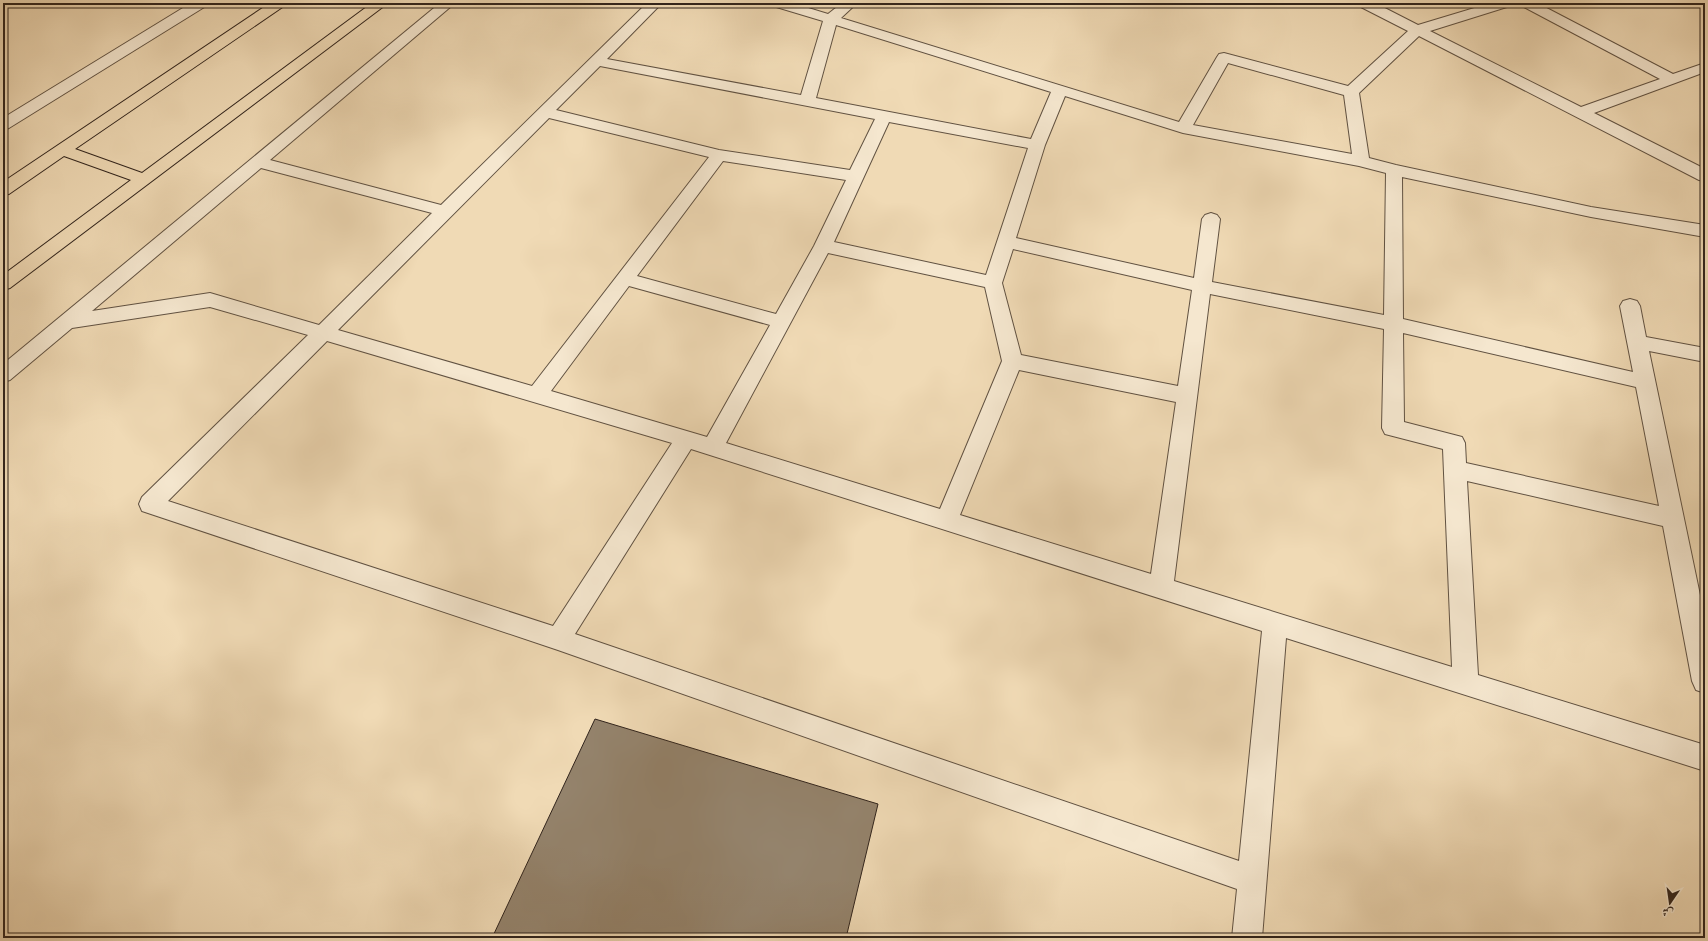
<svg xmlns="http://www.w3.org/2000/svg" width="1708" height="941" viewBox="0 0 1708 941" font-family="'Sorts Mill Goudy',Amiri,serif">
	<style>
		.building { fill: #94836c; stroke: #31241c }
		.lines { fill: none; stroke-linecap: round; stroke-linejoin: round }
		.minor-casing { stroke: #615242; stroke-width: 2 }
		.major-casing { stroke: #31241c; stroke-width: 2 }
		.minor { fill: #f5e7cf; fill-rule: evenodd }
		.major { fill: #f0dab5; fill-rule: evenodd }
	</style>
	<rect width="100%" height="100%" fill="#f0dab5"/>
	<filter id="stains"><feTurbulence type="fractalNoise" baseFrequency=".005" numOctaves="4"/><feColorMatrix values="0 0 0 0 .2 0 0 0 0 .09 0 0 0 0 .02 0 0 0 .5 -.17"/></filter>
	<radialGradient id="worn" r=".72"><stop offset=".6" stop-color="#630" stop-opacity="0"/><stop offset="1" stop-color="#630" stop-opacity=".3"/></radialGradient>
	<path class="building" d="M595,719L878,804L846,938H492Z"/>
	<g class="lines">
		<defs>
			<g id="minor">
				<path d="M191,3H208L206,6L9,128L3,130V118Z"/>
				<path d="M440,3H455L270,160L441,205L647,3H662L607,59L801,95L823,21L773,6L771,3H792L828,14L842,3H857L841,18L1179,122L1217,57L1219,54L1224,53L1348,86L1408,31L1359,6L1357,3H1375L1418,25L1491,3H1512L1510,6L1430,31L1581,107L1660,79L1522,6L1520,3H1537L1673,74L1705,63V72L1594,113L1705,169V181L1699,180L1419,36L1359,93L1369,158L1396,165L1591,207L1705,225V237L1591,217L1402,177L1403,319L1633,372L1620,306L1623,301L1630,299L1637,301L1640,306L1646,337L1705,348V362L1649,351L1705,619V693L1696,690L1692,681L1663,526L1467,481L1478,675L1705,745V771L1286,638L1262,938H1232L1237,889L558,650L142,511L139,504L142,497L308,335L210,307L72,328L10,380L3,382V364ZM836,25L1051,92L1031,139L816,98ZM1228,63L1344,95L1352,154L1193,125ZM600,66L875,119L850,170L719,150L556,110ZM1065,96L1183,133L1359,166L1386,173L1384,315L1212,282L1220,219L1217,215L1211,213L1205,215L1202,219L1194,278L1016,238L1045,145ZM549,118L709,157L532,386L338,330ZM889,122L1028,148L986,275L834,242ZM723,161L846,180L814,246L776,314L637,276ZM261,168L432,213L319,325L210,293L92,311ZM1013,249L1192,290L1178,386L1021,355L1002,283ZM828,253L985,287L1002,361L940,509L726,443ZM629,286L770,325L707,437L551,391ZM1210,294L1384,329L1382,428L1385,434L1443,449L1452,667L1174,581ZM1403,333L1636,387L1659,506L1466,463L1465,443L1462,437L1404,422ZM327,341L672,443L553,626L168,501ZM1019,370L1176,402L1151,574L960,515ZM691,449L1262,631L1239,861L575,634Z"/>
			</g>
			<path id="major" d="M270,3H286L284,6L75,149L142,173L372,3H388L10,288L3,290V275L131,180L64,156L9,194L3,195V182Z"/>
		</defs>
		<use href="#minor" class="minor-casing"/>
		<use href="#major" class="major-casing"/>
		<use href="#minor" class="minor"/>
		<use href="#major" class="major"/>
	</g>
	<rect width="1708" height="941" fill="none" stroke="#f0dab5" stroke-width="16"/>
	<rect x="4" y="4" width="1700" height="933" fill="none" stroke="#31241c" stroke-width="2"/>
	<rect x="8" y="8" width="1692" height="925" fill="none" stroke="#31241c"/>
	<g transform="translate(1670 903) rotate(193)" stroke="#f5e7cf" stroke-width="3" paint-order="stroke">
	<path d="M0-3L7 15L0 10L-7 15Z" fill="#31241c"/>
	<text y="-6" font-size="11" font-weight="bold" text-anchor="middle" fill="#31241c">ش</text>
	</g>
	<rect width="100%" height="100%" filter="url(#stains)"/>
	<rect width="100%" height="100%" fill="url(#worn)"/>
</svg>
